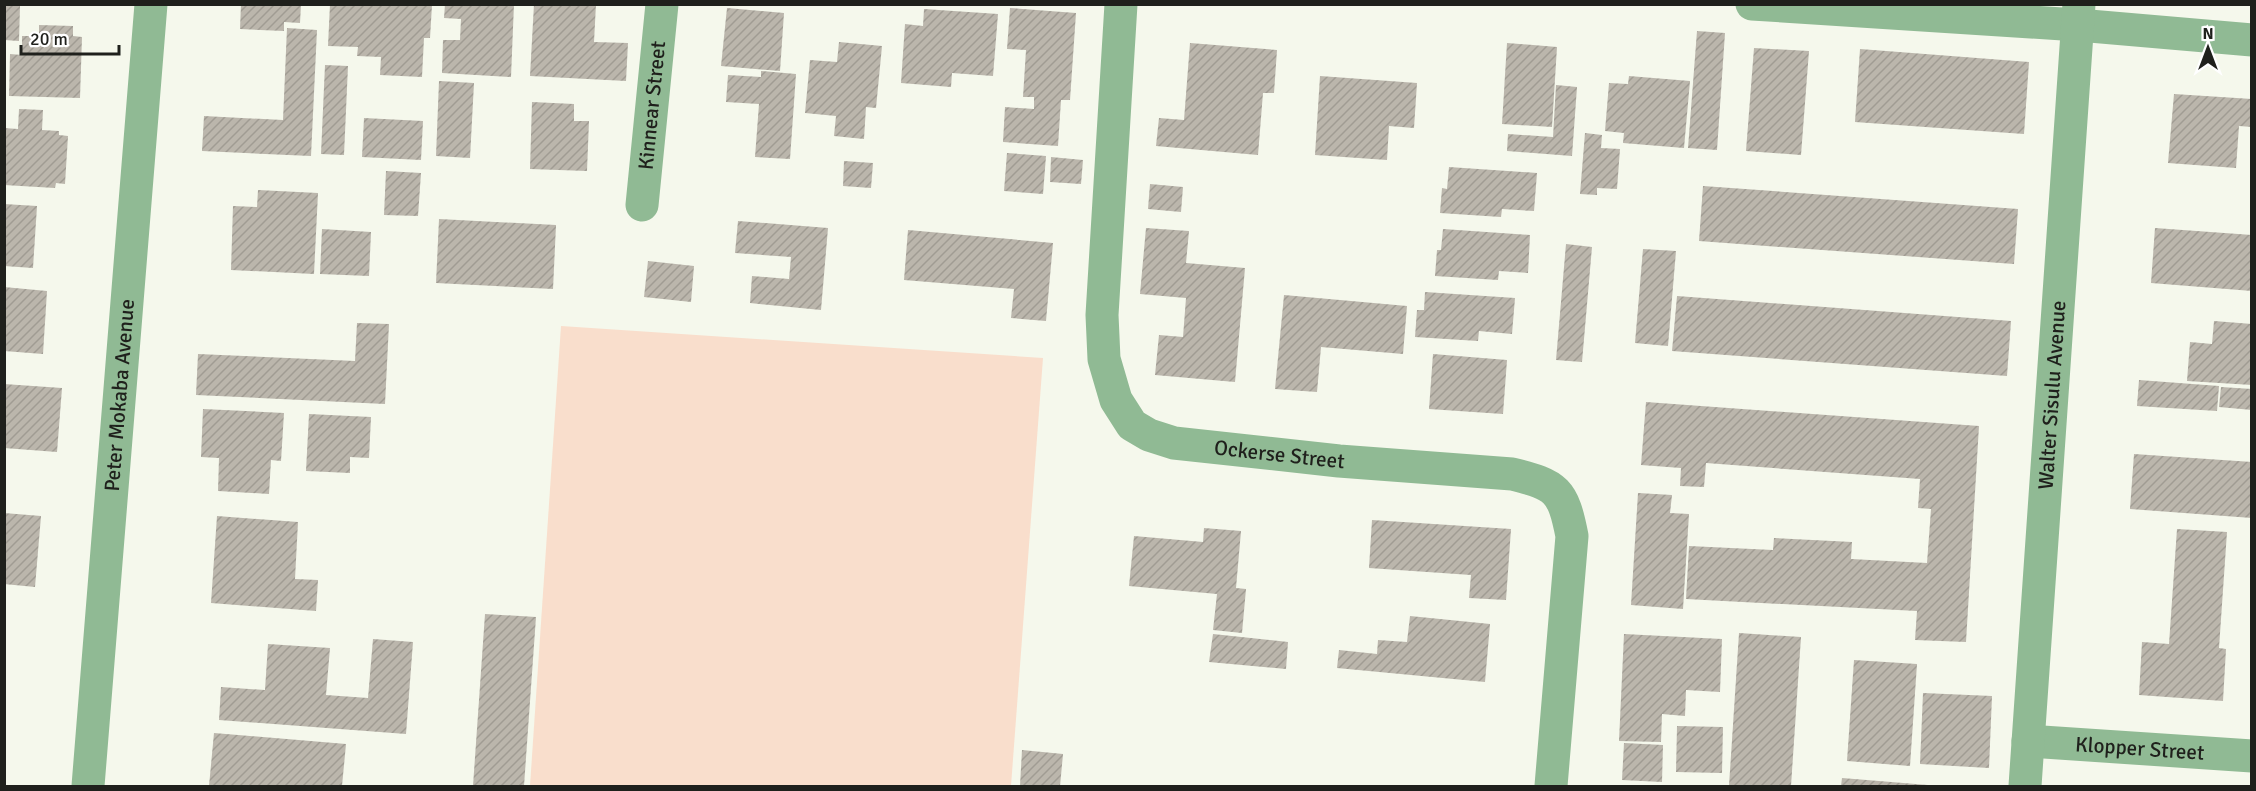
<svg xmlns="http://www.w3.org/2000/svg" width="2256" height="791" viewBox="0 0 2256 791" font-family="Signika,sans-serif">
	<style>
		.pitch { fill: #f9decc }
		.building { fill: url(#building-hatch) }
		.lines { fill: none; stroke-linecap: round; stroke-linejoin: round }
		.street { stroke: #90ba94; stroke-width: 33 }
		.labels { text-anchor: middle; stroke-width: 4.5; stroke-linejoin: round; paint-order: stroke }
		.street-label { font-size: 21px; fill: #1f201c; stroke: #fff }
	</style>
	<defs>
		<pattern id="building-hatch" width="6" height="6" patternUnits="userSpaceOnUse" patternTransform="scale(1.5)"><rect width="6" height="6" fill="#bbb6ac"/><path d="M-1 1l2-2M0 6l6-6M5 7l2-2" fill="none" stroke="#a09c93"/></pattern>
	</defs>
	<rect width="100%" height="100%" fill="#f5f8ec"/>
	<path class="pitch" d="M561,326L1043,358L1011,786H530Z"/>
	<g class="building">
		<path d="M241,4H301L300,23L284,22V31L240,29Z"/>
		<path d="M330,4L432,5L430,38H424L422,77L380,75L381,57L357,56L358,47L328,46Z"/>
		<path d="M445,4H514L511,77L442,73L443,40H460L461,19L444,18Z"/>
		<path d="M534,4H596L594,42L628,43L626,81L530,76Z"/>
		<path d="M4,6H20L19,41L4,40Z"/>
		<path d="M727,8L784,13L780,71L721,66Z"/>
		<path d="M1010,8L1076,13L1070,100H1061L1058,146L1003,142L1005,107L1034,109V97H1023L1026,50L1007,49Z"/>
		<path d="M924,9L998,14L993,76L952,73L951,87L901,83L905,24L923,26Z"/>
		<path d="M39,25L73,26V36L82,37L80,98L9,96L10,54L22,55V36H39Z"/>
		<path d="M287,28L317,30L311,156L202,151L204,116L283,120Z"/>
		<path d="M1697,31L1725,33L1717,150L1688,148Z"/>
		<path d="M839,42L882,46L876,108L866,107L864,139L834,136L836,116L805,113L810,60L837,62Z"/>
		<path d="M1190,43L1277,50L1274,93H1263L1258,155L1156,146L1159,118L1184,120Z"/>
		<path d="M1507,43L1557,47L1552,127L1502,124Z"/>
		<path d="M1754,48L1809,51L1801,155L1746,151Z"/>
		<path d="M1860,49L2029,62L2024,134L1855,122Z"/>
		<path d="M325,65L348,66L344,155L321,154Z"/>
		<path d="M761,71L796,74L790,159L755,157L759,104L726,102L728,75L761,77Z"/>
		<path d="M1320,76L1417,83L1414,128L1389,126L1387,160L1315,155Z"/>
		<path d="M1629,76L1690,81L1684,148L1623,143L1624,133L1605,131L1609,83L1628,84Z"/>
		<path d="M439,81L474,83L470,158L436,156Z"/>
		<path d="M1556,85L1577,87L1572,156L1507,151L1508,134L1553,137Z"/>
		<path d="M2174,94L2252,99V127L2239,126L2236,168L2168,163Z"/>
		<path d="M532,102L574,104V121H589L587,171L530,169Z"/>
		<path d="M19,109L43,110L42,130L59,131V135L68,136L65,184L56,183L55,188L4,185V128L18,129Z"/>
		<path d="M364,118L423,121L421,160L362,157Z"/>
		<path d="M1585,133L1602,135L1601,148L1620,149L1617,189L1597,188V195L1580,194Z"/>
		<path d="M1007,153L1046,156L1043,194L1004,191Z"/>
		<path d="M1051,157L1083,160L1081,184L1050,182Z"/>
		<path d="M844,161L873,163L871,188L843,186Z"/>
		<path d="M1449,167L1537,173L1534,211L1502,209L1501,217L1440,213L1442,188L1447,189Z"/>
		<path d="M386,171L421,173L418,216L384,215Z"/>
		<path d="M1150,184L1183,187L1181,212L1148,209Z"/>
		<path d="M1703,186L2018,209L2014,264L1699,241Z"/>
		<path d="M258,190L318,193L314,274L231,270L233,206L257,207Z"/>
		<path d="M4,204L37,206L33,268L4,266Z"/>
		<path d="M439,219L556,225L553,289L436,283Z"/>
		<path d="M738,221L828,228L821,310L750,303L752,276L789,279L791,257L735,253Z"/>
		<path d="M1146,228L1189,231L1186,263L1245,268L1235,382L1155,375L1159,335L1183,337L1186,298L1140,294Z"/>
		<path d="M2155,228L2252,235V291L2151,283Z"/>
		<path d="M322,229L371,232L369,276L320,274Z"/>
		<path d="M1443,229L1530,235L1528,273L1499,271L1498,280L1435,276L1437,250H1441Z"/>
		<path d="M908,230L1053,243L1046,321L1011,318L1014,289L904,280Z"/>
		<path d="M1566,244L1592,247L1582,362L1556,360Z"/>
		<path d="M1643,249L1676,251L1668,346L1635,343Z"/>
		<path d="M648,261L694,266L691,302L644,297Z"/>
		<path d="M4,287L47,291L43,354L4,351Z"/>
		<path d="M1425,292L1515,298L1512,334L1479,331L1478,341L1415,337L1417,310H1424Z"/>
		<path d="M1284,295L1407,306L1403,354L1321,347L1317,392L1275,389Z"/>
		<path d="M1677,296L2011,321L2007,376L1672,351Z"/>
		<path d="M2214,321L2252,324V385L2187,381L2190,342L2212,344Z"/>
		<path d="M357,323L389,324L385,404L196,395L198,354L355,361Z"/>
		<path d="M1433,354L1507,360L1503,414L1429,409Z"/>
		<path d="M2139,380L2219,386L2217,411L2137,406Z"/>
		<path d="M4,384L62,388L57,452L4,448Z"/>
		<path d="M2221,387L2252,389V410L2219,407Z"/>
		<path d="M1646,402L1979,426L1966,642L1915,640L1917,611L1686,599L1689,546L1773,550L1774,538L1852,542L1851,559L1927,563L1931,509L1918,508L1920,479L1706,463L1704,487L1680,486L1681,468L1641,465Z"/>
		<path d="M203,409L284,413L281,461L271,460L269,494L218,491L219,458L201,457Z"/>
		<path d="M309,414L371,417L369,458L350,457V473L306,471Z"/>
		<path d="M2134,454L2252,462V518L2130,509Z"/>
		<path d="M1638,493L1672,495L1670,513L1689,514L1683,609L1631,605Z"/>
		<path d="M4,513L41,516L35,587L4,584Z"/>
		<path d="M217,516L298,522L295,579L318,580L316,611L211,603Z"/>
		<path d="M1372,520L1511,529L1506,600L1469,598L1471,575L1369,568Z"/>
		<path d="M1204,528L1241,531L1236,588L1246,589L1242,633L1213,630L1217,594L1129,586L1134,536L1203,542Z"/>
		<path d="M2177,529L2227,532L2219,648L2226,649L2223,701L2139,695L2142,642L2169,644Z"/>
		<path d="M485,614L536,617L524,786H473Z"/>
		<path d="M1410,616L1490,624L1485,682L1337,668L1339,650L1377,654L1378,640L1407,642Z"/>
		<path d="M1739,633L1801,637L1791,786H1729Z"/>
		<path d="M1213,634L1288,642L1286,669L1209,662Z"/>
		<path d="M1624,634L1722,639L1720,692L1686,690L1685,716L1662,714L1661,742L1619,741Z"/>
		<path d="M373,639L413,642L406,734L219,720L221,687L265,690L268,644L330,648L326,695L368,698Z"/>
		<path d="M1854,660L1917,664L1910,766L1847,761Z"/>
		<path d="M1923,693L1992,696L1989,768L1920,764Z"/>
		<path d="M1677,726L1723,727L1722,773L1676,772Z"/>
		<path d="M214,733L346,744L342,786H209Z"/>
		<path d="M1624,743L1663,745L1662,782L1622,780Z"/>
		<path d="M1022,750L1063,754L1060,786H1020Z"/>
		<path d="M1842,778L1928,785V786H1841Z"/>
	</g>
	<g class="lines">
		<g class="street">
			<path id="s1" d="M1121,4L1102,315L1104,359L1116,400L1132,425L1149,435L1174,443L1339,461L1512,474C1557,485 1563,490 1572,536L1551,786"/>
			<path d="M1752,4L2078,25L2252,40"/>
			<path id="s2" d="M642,205L662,4"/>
			<path id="s3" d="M2028,741L2252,756"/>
			<path id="s4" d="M88,786L151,4"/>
			<path id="s5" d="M2025,786L2079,4"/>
		</g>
	</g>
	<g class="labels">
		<g class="street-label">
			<text dy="7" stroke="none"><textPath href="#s2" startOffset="100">Kinnear Street</textPath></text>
			<text dy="7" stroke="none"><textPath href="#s5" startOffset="392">Walter Sisulu Avenue</textPath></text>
			<text dy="7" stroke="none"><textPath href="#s4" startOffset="392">Peter Mokaba Avenue</textPath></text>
			<text dy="7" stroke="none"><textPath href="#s1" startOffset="580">Ockerse Street</textPath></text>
			<text dy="7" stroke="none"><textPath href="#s3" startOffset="112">Klopper Street</textPath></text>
		</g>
	</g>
	<rect width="2256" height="791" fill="none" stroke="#1f201c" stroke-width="12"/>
	<g transform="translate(2208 48)" stroke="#ffffff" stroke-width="4.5" paint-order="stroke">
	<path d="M0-4.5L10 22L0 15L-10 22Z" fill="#1f201c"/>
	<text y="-9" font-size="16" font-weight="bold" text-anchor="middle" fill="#1f201c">N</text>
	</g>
	<path d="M21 45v9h98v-9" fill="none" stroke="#1f201c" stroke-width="3"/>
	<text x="30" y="45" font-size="18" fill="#1f201c" stroke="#ffffff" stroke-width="4.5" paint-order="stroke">20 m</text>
</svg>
